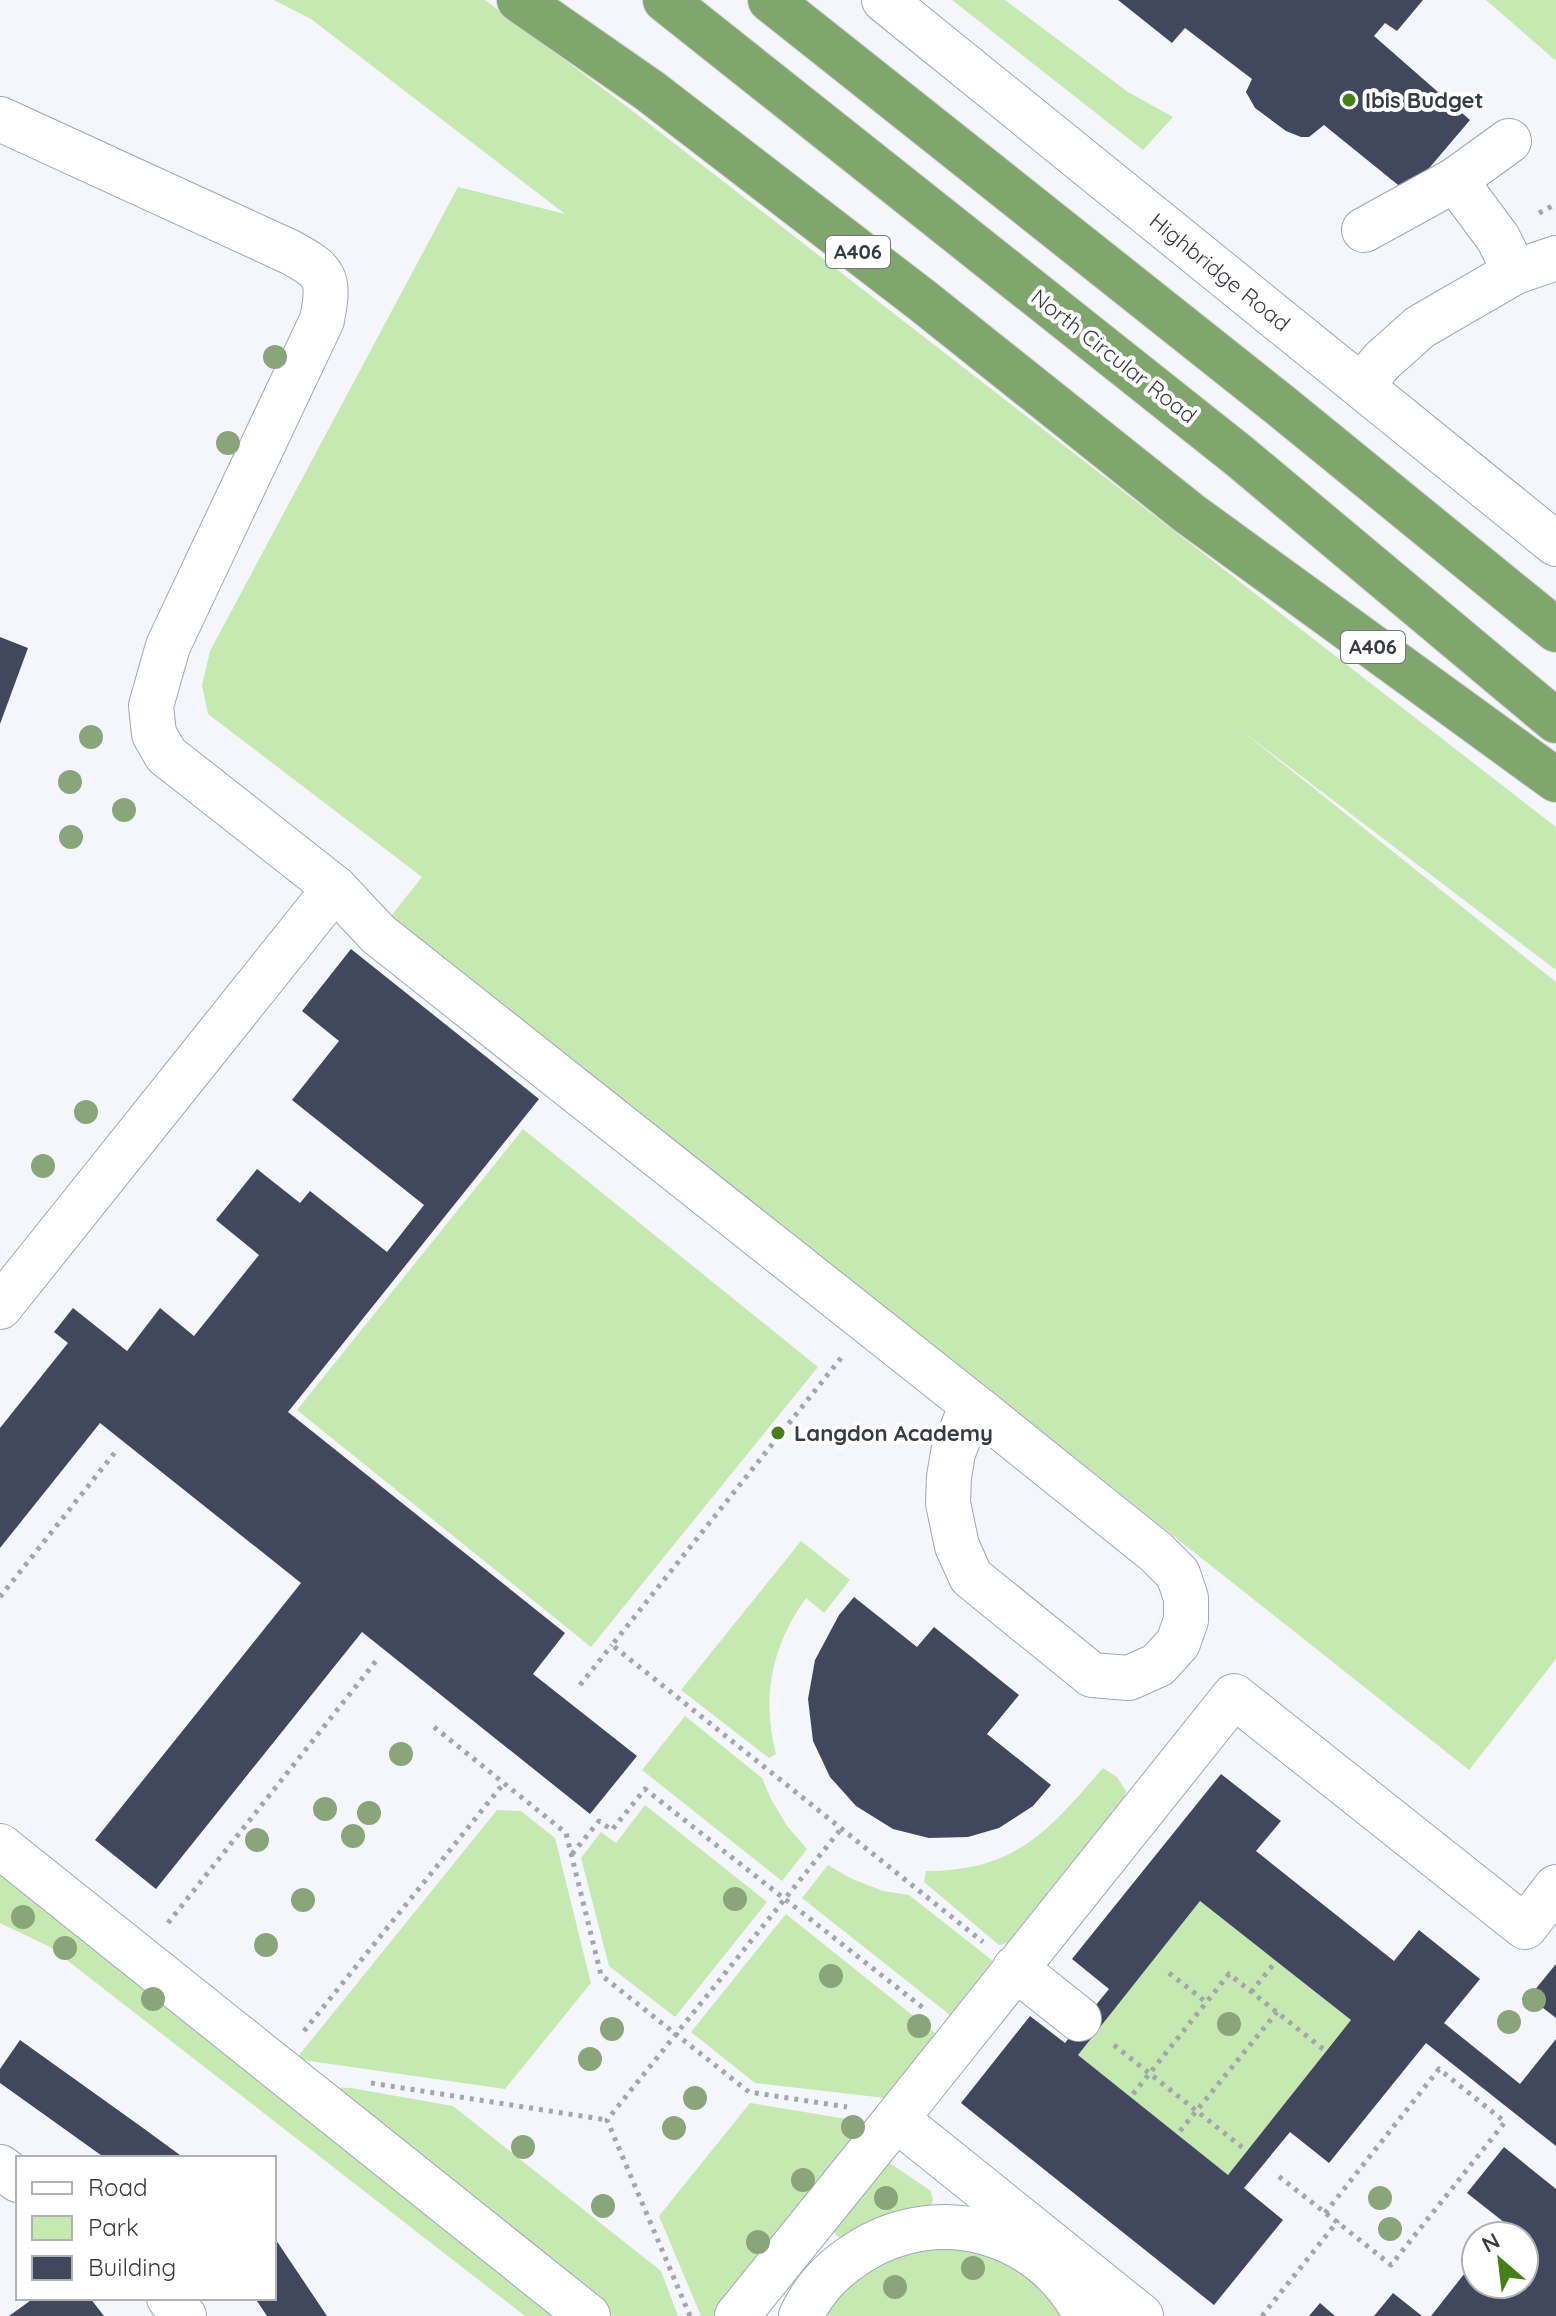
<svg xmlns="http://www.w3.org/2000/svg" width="1556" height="2316" viewBox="0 0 1556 2316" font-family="Quicksand,sans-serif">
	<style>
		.green { fill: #c5e9b1 }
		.building { fill: #41475d; fill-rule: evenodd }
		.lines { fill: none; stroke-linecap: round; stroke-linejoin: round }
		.minor-casing { stroke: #9ea5bf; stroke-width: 46 }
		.highway-casing { stroke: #d3d4d6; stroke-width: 46 }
		.path { stroke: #a3a6ad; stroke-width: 5; stroke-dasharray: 4 6; stroke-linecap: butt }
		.minor { stroke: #fff; stroke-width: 44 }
		.highway { stroke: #81a66d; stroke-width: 44 }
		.tree { fill: #8ba57b }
		.poi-dot { fill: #467f18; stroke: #fff; stroke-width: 3 }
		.labels { text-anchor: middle; stroke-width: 8; stroke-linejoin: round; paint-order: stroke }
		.shield { fill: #fff; stroke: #74767d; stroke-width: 2 }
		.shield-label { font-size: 20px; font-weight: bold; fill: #383b45 }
		.poi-label { font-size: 22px; font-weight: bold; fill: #383b45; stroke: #fff; text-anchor: start }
		.street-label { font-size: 22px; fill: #383b45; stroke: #fff }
	</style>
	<rect width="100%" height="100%" fill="#f4f6fb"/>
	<g class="green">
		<path d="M274,0H485L630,109L1556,827V970L1242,731L1556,982V1659L1469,1770L391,916L422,877L208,714L202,685L210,651L458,187L565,214L311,19Z"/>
		<path d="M952,0H1005L1128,92L1173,117L1143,150Z"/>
		<path d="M1486,0H1556V61Z"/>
		<path d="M523,1129L818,1367L591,1647L297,1410Z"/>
		<path d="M801,1541L850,1580L824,1613L806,1598C772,1645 761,1698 776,1754L769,1758L681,1690Z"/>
		<path d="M685,1716L762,1778L771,1799L787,1826L807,1849L782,1881L642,1770Z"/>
		<path d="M1103,1768L1117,1777L1126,1791L1123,1803L1011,1942L999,1945L924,1882L926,1871C1016,1871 1048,1831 1103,1768Z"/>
		<path d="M645,1805L767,1902L675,2017L609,1966L581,1858L601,1832L616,1843Z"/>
		<path d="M497,1810L521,1811L555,1838L591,1983L505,2089L296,2059Z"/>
		<path d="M828,1865L850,1878L883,1891L909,1895L993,1961L950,2015L802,1898Z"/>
		<path d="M0,1869L559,2316H525L50,1947L0,1923Z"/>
		<path d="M1200,1901L1351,2020L1228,2175L1078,2055Z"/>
		<path d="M786,1914L936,2034L885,2098L755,2083L691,2032Z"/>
		<path d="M328,2087L351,2088L453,2106L661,2271L678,2316H613Z"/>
		<path d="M750,2103L865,2122L713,2316H701L659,2216Z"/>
		<path d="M888,2162L931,2191L933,2201L930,2206L842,2238L837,2236L831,2228Z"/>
		<path d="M938,2244L984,2250L1025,2270L1064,2316H820L852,2277L892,2253Z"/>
	</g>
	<g class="building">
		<path d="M1118,0H1423L1397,31L1385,23L1374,36L1470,120L1408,193L1324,125L1309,137H1301L1286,131L1255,108L1246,92L1252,79L1185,28L1172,43Z"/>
		<path d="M0,637L28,648L0,724Z"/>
		<path d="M351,949L539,1099L288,1412L565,1633L533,1674L637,1756L590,1814L362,1632L156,1889L95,1840L301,1583L100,1423L0,1548V1428L68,1343L54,1332L73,1308L127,1351L160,1308L194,1336L259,1255L216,1220L257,1169L300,1203L310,1191L387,1252L424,1205L292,1100L339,1041L302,1011Z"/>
		<path d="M854,1597L917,1647L934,1627L1019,1695L987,1734L1051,1785L1033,1806L999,1828L968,1837L929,1838L893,1829L856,1806L830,1777L813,1741L808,1699L815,1660L839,1615Z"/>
		<path d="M1221,1774L1281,1821L1256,1851L1394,1961L1419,1930L1480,1979L1444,2023L1520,2084L1556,2039V2146L1426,2043L1329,2163L1290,2132L1244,2188L1283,2220L1214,2305L961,2103L1030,2016L1065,2043L1109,1989L1072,1959ZM1200,1901L1351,2020L1228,2175L1078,2055Z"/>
		<path d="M1556,1964V2018L1529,1997Z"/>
		<path d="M20,2040L143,2128L184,2158H105L0,2083V2069Z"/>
		<path d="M1504,2147L1556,2189V2316H1431L1476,2259V2284H1524V2236H1495L1505,2223L1467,2193Z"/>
		<path d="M274,2237L327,2316H267L255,2298H274Z"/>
		<path d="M1393,2293L1422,2316H1374Z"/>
		<path d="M34,2298H90L104,2316H9Z"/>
		<path d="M1320,2303L1335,2316H1309Z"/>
	</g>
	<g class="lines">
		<defs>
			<g id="minor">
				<path d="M884,0L1556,544"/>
				<path d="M0,119L290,252C327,272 330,278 322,320L168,646L151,706L154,734L166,755L335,888L378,934L974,1406L966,1419L953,1453L949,1477L948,1503L957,1546L971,1577L1092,1675L1129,1678L1158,1665L1178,1643L1186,1620V1598L1178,1574L1156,1552L974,1406"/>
				<path d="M1509,141L1455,180L1498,238L1515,272"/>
				<path d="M1364,230L1455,180"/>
				<path d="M1361,385L1383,360L1420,327L1515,272L1556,258"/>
				<path d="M0,1307L335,888"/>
				<path d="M0,1846L588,2316"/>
				<path d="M1015,1968L1079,2019"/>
				<path d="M896,2119L1234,1696L1525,1927L1556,1887"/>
				<path d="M0,2167L18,2180"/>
				<path d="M169,2298L184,2316"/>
				<path d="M737,2316L896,2119L1141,2316"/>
				<path d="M801,2316C813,2290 834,2268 858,2253C938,2201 1043,2230 1086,2316"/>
			</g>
			<g id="highway">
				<path d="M519,0L650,91L923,301L1190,514L1556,780"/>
				<path d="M665,0L1238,455L1556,721"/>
				<path d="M770,0L1280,405L1556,630"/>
			</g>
		</defs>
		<use href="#minor" class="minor-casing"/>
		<use href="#highway" class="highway-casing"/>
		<g class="path">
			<path d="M1539,213L1556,204"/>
			<path d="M841,1358L612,1645L983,1942"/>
			<path d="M0,1597L116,1451"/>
			<path d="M580,1685L612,1645"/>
			<path d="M434,1727L566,1833L601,1975L749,2092L847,2107"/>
			<path d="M572,1854L599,1821L612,1830L645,1789L927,2011"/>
			<path d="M168,1923L376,1661"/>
			<path d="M1169,1973L1206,2002"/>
			<path d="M1251,1992L1273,1965"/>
			<path d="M304,2031L504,1783"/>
			<path d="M1114,2045L1243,2148"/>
			<path d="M371,2083L607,2120"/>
			<path d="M1133,2094L1229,1974L1323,2049"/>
			<path d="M1180,2131L1277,2012"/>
			<path d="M1325,2213L1439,2069L1505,2122L1391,2265L1337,2222"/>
			<path d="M690,2316L607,2120L841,1829"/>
			<path d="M1262,2316L1337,2222L1277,2175"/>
		</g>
		<use href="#minor" class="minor"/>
		<use href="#highway" class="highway"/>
	</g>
	<g class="tree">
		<circle cx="275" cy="357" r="12"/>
		<circle cx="228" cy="443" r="12"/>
		<circle cx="91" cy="737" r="12"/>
		<circle cx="70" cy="782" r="12"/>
		<circle cx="124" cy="810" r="12"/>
		<circle cx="71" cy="837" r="12"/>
		<circle cx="86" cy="1112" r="12"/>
		<circle cx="43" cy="1166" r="12"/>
		<circle cx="401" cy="1754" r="12"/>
		<circle cx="325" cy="1809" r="12"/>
		<circle cx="369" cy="1813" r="12"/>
		<circle cx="353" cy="1836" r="12"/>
		<circle cx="257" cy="1840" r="12"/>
		<circle cx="735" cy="1899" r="12"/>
		<circle cx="303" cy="1900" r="12"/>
		<circle cx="23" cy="1917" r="12"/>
		<circle cx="266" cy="1945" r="12"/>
		<circle cx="65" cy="1948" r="12"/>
		<circle cx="831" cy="1976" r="12"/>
		<circle cx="153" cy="1999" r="12"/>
		<circle cx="1534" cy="2000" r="12"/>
		<circle cx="1509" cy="2022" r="12"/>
		<circle cx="1229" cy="2024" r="12"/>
		<circle cx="919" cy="2026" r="12"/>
		<circle cx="612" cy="2029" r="12"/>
		<circle cx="590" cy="2059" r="12"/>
		<circle cx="695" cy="2098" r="12"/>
		<circle cx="853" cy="2127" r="12"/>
		<circle cx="674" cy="2128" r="12"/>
		<circle cx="523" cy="2147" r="12"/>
		<circle cx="803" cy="2180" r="12"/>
		<circle cx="886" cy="2198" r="12"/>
		<circle cx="1380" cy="2198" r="12"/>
		<circle cx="603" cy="2206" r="12"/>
		<circle cx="1390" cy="2229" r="12"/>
		<circle cx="758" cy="2242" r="12"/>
		<circle cx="973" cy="2268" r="12"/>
		<circle cx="895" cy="2287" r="12"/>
	</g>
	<g class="poi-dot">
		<circle cx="1349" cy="100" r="8"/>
		<circle cx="778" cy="1433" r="8"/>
	</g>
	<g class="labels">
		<g class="shield">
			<rect x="826" y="236" width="64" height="32" rx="6"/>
			<rect x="1341" y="631" width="64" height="32" rx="6"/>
		</g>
		<g class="shield-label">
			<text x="858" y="259">A406</text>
			<text x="1373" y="654">A406</text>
		</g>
		<g class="poi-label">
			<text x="1365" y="108">Ibis Budget</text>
			<text x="794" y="1441">Langdon Academy</text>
		</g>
		<g class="street-label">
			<text transform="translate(1220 272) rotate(39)" y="8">Highbridge Road</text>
			<text transform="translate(1114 356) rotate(38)" y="8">North Circular Road</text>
		</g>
	</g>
	<rect x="16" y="2156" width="260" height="144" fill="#ffffff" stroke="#afb1b5" stroke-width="2"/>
	<rect x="32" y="2182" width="40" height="12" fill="#ffffff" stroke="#afb1b5" stroke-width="2"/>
	<text x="88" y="2196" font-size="24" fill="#383b45">Road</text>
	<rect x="32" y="2216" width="40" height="24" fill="#c5e9b1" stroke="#afb1b5" stroke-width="2"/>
	<text x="88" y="2236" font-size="24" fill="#383b45">Park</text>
	<rect x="32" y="2256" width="40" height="24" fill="#41475d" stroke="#afb1b5" stroke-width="2"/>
	<text x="88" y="2276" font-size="24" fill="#383b45">Building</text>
	<g transform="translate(1500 2260) rotate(332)"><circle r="38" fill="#ffffff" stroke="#afb1b5" stroke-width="2"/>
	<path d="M0-6L14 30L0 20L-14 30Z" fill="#467f18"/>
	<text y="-12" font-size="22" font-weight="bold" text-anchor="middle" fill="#383b45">N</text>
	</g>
</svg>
